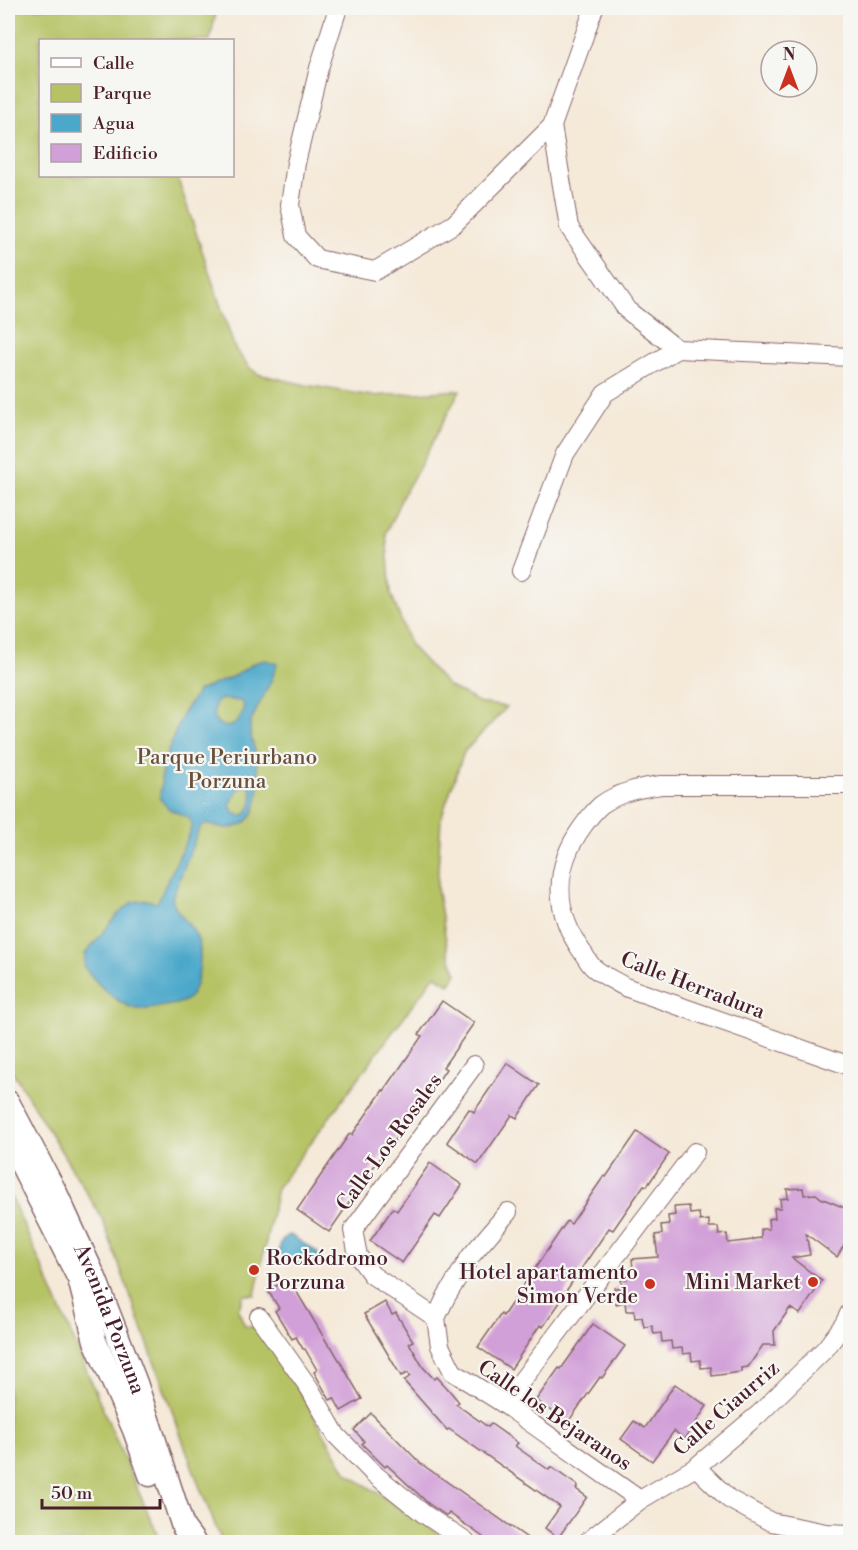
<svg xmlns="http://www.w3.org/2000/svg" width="858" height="1550" viewBox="0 0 858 1550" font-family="'Libre Bodoni',serif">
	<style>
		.green { fill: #b6c365; stroke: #807148; stroke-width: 1.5 }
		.water { fill: #4ca8ca; stroke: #4b647a; stroke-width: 1.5; fill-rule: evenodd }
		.building { fill: #d2a0d8 }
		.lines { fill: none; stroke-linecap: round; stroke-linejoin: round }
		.minor-casing { stroke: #866668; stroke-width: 20 }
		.tertiary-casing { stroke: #866668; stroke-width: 25 }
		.minor { stroke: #fff; stroke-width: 18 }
		.tertiary { stroke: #fff; stroke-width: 22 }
		.poi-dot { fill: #c8321e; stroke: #f6f6f2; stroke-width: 2 }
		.labels { text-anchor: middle; stroke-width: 4.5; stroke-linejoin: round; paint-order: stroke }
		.park-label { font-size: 21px; fill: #6a503c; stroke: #f6f6f2 }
		.street-label { font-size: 21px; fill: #4a1f2b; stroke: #f6f6f2 }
		.poi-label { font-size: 21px; fill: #4a1f2b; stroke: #f6f6f2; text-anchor: end }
	</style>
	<rect width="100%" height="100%" fill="#f6f6f2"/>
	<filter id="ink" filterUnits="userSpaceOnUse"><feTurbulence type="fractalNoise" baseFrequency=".0167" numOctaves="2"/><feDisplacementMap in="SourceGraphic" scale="12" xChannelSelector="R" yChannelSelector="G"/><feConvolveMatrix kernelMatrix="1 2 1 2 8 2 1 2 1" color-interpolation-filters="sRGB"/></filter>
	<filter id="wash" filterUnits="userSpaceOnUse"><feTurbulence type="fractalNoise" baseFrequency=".008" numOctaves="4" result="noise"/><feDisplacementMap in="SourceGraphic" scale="24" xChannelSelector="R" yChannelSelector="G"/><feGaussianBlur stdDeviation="1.35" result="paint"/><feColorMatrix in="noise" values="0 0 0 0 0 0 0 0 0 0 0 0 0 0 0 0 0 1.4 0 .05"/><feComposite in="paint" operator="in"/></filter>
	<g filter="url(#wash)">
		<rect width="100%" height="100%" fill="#f5e9d8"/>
		<g class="green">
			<path d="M8,8H217L210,40H40V176H177L235,349L250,368L258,374L306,385L372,396L460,390L418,470L404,493L386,533L391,593L410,645L448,686L480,703L507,707L464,752L441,818L437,888L448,952L457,974L449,984L435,975L277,1188L255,1295H244L238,1310L245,1326L263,1328L347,1473L452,1542H222L200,1488L102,1218L8,1064Z"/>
			<path d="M8,1191C62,1307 108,1426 161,1542H8Z"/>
		</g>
		<g class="water">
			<path d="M265,660L277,663C274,681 262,696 255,713C253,717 250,722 250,726C249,736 255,747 256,757C260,782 264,827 228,828C221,828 213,825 205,824L199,829L172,898C177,920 200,926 200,953C200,967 198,992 186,1000C178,1005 168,1005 159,1007C149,1009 138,1011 128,1006C110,998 96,982 84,967L85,954L118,914L133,902L148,900L157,903L190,833L192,825L189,818L169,809L160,799L162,766L183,713L198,691L236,675L254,663ZM222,699L240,701L244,705C243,711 241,719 236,723C228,730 216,726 214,716C213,711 215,706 216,702ZM244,785L249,786C255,796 252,811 242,816L234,813L230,805L237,791Z"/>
			<path d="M290,1235L317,1252L319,1258L316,1263C310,1264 286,1261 281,1256C280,1254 280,1253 279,1251C280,1244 282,1236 290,1235Z"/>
		</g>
		<g id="blocks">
			<g class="building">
				<path d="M442,1001L474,1023L443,1067L446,1069L424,1102L422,1101L392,1144L390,1143L329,1232L297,1210L350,1133L352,1135L383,1090L384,1091L422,1036L419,1034Z"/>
				<path d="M507,1063L539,1085L517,1118L512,1115L478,1164L447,1142L469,1109L474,1112Z"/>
				<path d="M637,1132L669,1154L647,1186L644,1185L613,1230L609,1228L564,1294L565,1295L543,1327L540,1325L511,1369L478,1347L501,1314L503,1316L567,1221L571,1224L604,1176L606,1177Z"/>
				<path d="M430,1163L462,1185L440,1218L435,1215L402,1263L370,1241L393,1208L397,1211Z"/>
				<path d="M803,1188L804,1195L816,1194L821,1198L850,1210V1235L837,1257L806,1234L810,1255L792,1258L822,1281L800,1314L790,1308L774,1331L775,1345H763L748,1367L741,1368V1372L712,1376L711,1367L701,1368L700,1360L692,1361L691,1353L683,1354L682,1348L672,1349L671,1341L662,1342L661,1333L654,1334L652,1326L644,1327L642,1317L635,1318L634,1311H626L625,1302L616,1304L614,1288H622L621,1280L627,1279L626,1269L633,1268L632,1259L658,1257L655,1235L662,1234L661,1225L669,1224L668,1216L675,1215L674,1207L689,1206L690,1214L699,1213L700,1221L709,1220V1227H718L719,1235L727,1234L728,1243L753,1240V1239L761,1238V1229H769L768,1219L775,1218L774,1208H781L780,1199L788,1198L787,1189Z"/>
				<path d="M281,1283L285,1288L292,1284L329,1346H331L362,1399L341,1411L334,1398L330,1400L314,1372L317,1370L305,1349H303L296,1337L292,1339L275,1311L279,1308L268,1291Z"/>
				<path d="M385,1302L392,1315L396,1313L405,1328L413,1341L409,1343L423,1367L434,1379L437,1377L449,1390L459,1402L456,1404L488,1427L491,1424L518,1443L515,1446L549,1470L551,1467L578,1486L576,1489L587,1497L558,1538L545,1528L560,1507L449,1429L447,1430L404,1381L410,1376L408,1373L401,1376L364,1314Z"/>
				<path d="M593,1324L625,1346L602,1378L600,1377L568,1422L536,1400L559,1368L561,1369Z"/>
				<path d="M675,1384L707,1406L685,1439L674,1431L652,1461L621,1439L634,1421L645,1428Z"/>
				<path d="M371,1413L420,1463L533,1542H478L483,1537L449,1513L447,1516L429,1504L387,1465L385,1467L362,1444L364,1441L354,1430Z"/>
			</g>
		</g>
	</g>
	<g filter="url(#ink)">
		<use href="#blocks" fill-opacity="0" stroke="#866668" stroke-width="1.5"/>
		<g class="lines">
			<defs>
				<g id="minor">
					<path d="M338,8L319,68L296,163L290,205L296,236L317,259L375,271L454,224L552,126L594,8"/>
					<path d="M552,126L569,227L627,310L677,349L850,357"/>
					<path d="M521,571L565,454L605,393L677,349"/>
					<path d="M850,785H661C640,788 619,792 601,805C594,811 588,819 583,826C553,867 553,911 583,953C586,957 589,964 594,968C602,975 615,981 625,987L850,1066"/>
					<path d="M508,1212L470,1257L446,1297L436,1318L440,1346L453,1372L504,1404L640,1500"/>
					<path d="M259,1317L310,1389L336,1435L373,1473L424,1514L466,1542"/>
					<path d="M436,1318L372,1275L358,1256L353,1230L474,1065"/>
					<path d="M504,1404L695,1152"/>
					<path d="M696,1467L729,1499L771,1522L826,1533L850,1534"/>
					<path d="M587,1542L640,1500L696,1467L759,1414L826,1348L844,1324L850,1312"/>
				</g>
				<g id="tertiary">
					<path id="s1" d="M8,1102L56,1193L95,1278L136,1383L183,1527L194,1542"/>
					<path d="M8,1138L79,1279L95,1341L134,1430L150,1475"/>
				</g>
			</defs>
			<use href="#minor" class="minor-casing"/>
			<use href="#tertiary" class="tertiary-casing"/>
			<use href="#minor" class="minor"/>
			<use href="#tertiary" class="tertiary"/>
		</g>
	</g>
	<g class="poi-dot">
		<circle cx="254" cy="1270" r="6"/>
		<circle cx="813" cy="1282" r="6"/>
		<circle cx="650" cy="1284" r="6"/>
	</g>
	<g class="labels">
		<g class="park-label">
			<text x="227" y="764">Parque Periurbano<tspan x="227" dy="24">Porzuna</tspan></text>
		</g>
		<g class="street-label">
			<text transform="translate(693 985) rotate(21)" y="7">Calle Herradura</text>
			<text transform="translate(389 1142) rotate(-54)" y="7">Calle Los Rosales</text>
			<text dy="7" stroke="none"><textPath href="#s1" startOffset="240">Avenida Porzuna</textPath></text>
			<text transform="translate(726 1408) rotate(-41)" y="7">Calle Ciaurriz</text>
			<text transform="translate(555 1415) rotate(34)" y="7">Calle los Bejaranos</text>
		</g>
		<g class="poi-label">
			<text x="266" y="1265" text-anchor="start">Rockódromo<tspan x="266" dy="24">Porzuna</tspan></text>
			<text x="638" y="1279">Hotel apartamento<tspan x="638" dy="24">Simon Verde</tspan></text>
			<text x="801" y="1289">Mini Market</text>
		</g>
	</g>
	<rect width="858" height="1550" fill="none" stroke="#f6f6f2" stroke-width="30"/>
	<rect x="39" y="39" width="195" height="138" fill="#f6f6f2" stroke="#b1a0a2" stroke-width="1.5"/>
	<rect x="51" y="58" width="30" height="9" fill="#ffffff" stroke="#b1a0a2" stroke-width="1.5"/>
	<text x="93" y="69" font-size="18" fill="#4a1f2b">Calle</text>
	<rect x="51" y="84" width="30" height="18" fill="#b6c365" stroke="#b1a0a2" stroke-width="1.5"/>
	<text x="93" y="99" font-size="18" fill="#4a1f2b">Parque</text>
	<rect x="51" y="114" width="30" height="18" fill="#4ca8ca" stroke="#b1a0a2" stroke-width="1.5"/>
	<text x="93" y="129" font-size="18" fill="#4a1f2b">Agua</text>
	<rect x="51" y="144" width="30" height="18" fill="#d2a0d8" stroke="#b1a0a2" stroke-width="1.5"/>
	<text x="93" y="159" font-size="18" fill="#4a1f2b">Edificio</text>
	<g transform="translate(789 69)"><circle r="28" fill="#f6f6f2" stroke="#b1a0a2" stroke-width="1.5"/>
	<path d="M0-4.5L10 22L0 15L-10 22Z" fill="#c8321e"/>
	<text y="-9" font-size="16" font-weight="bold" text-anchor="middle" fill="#4a1f2b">N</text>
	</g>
	<path d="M42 1499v9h118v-9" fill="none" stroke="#4a1f2b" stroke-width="3"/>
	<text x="51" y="1499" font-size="18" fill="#4a1f2b" stroke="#f6f6f2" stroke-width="4.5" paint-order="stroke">50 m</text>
</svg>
